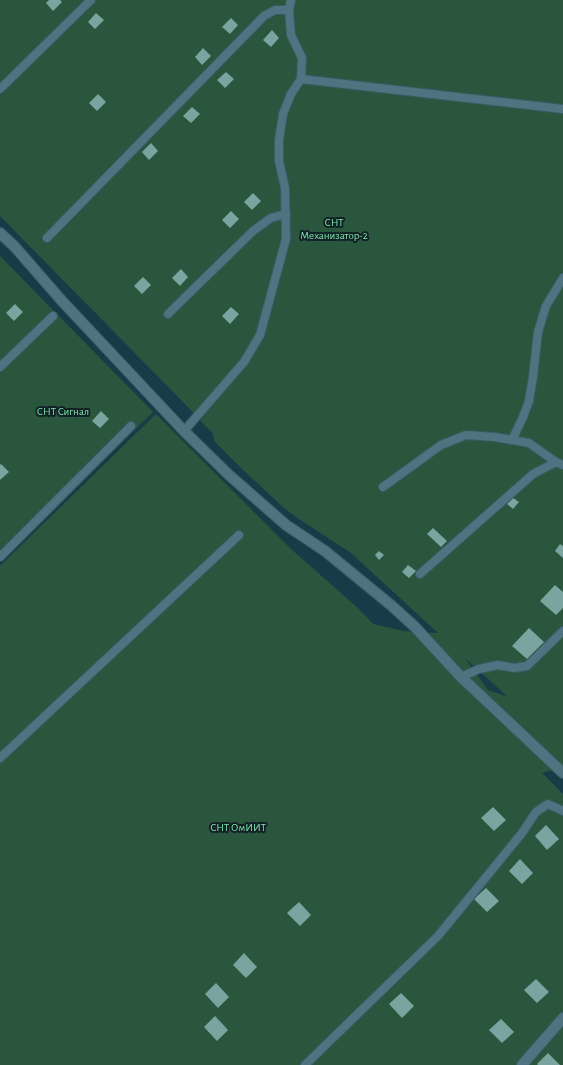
<svg xmlns="http://www.w3.org/2000/svg" width="563" height="1065" viewBox="0 0 563 1065" font-family="'Alegreya Sans',sans-serif">
	<style>
		.green { fill: #2a563e; fill-rule: evenodd }
		.building { fill: #7aa4a0 }
		.lines { fill: none; stroke-linecap: round; stroke-linejoin: round }
		.lane-casing { stroke: #3c5a64; stroke-width: 10 }
		.street-casing { stroke: #3c5a64; stroke-width: 12 }
		.lane { stroke: #4f7481; stroke-width: 8 }
		.street { stroke: #4f7481; stroke-width: 10 }
		.labels { text-anchor: middle; stroke-width: 4; stroke-linejoin: round; paint-order: stroke }
		.park-label { font-size: 11px; fill: #7fe6ac; stroke: #112126 }
	</style>
	<rect width="100%" height="100%" fill="#173c47"/>
	<g class="green">
		<path d="M0,0H563V767L542,773L563,794V1065H0V566L156,414L291,549L359,609L373,624L403,631L438,633L351,553L296,517L284,508L240,467L214,441L213,434L183,402L0,216ZM465,658L508,697L488,690Z"/>
		<path d="M0,256L153,412L0,561Z"/>
	</g>
	<g class="building">
		<path d="M49,0H60L62,2L53,11L46,3Z"/>
		<path d="M96,13L104,20L95,29L88,22Z"/>
		<path d="M231,18L238,25L230,34L222,27Z"/>
		<path d="M272,30L279,38L271,47L263,40Z"/>
		<path d="M203,48L211,56L202,65L195,57Z"/>
		<path d="M226,72L234,79L225,88L217,80Z"/>
		<path d="M98,94L106,102L97,111L89,103Z"/>
		<path d="M192,107L200,114L191,123L183,116Z"/>
		<path d="M151,143L158,151L149,160L142,152Z"/>
		<path d="M253,193L261,201L252,210L244,202Z"/>
		<path d="M231,211L239,219L230,228L222,220Z"/>
		<path d="M181,269L188,277L180,286L172,278Z"/>
		<path d="M143,277L151,285L142,294L134,286Z"/>
		<path d="M15,304L23,312L14,321L6,313Z"/>
		<path d="M231,307L239,314L230,324L222,316Z"/>
		<path d="M101,411L109,419L100,428L92,421Z"/>
		<path d="M1,464L9,472L0,480V465Z"/>
		<path d="M513,498L519,502L513,509L507,504Z"/>
		<path d="M433,528L447,541L441,547L427,534Z"/>
		<path d="M560,544L563,546V558L555,551Z"/>
		<path d="M379,551L384,555L379,560L375,555Z"/>
		<path d="M408,565L416,571L409,578L402,572Z"/>
		<path d="M555,585L563,592V608L556,615L540,601Z"/>
		<path d="M529,628L544,642L527,659L512,646Z"/>
		<path d="M493,807L506,820L494,831L481,818Z"/>
		<path d="M546,825L559,839L547,850L535,836Z"/>
		<path d="M520,859L533,873L522,884L509,871Z"/>
		<path d="M486,888L499,901L487,912L474,899Z"/>
		<path d="M299,902L311,915L300,926L287,913Z"/>
		<path d="M244,953L257,967L246,978L233,965Z"/>
		<path d="M536,979L549,992L537,1003L524,990Z"/>
		<path d="M216,983L229,997L218,1008L205,994Z"/>
		<path d="M401,993L414,1006L402,1018L389,1004Z"/>
		<path d="M215,1016L228,1030L217,1041L204,1027Z"/>
		<path d="M501,1019L514,1032L502,1043L489,1030Z"/>
		<path d="M548,1053L560,1065H538L537,1064Z"/>
	</g>
	<g class="lines">
		<defs>
			<g id="lane">
				<path d="M291,0L289,10L291,35L302,58L301,79L563,109"/>
				<path d="M0,89L91,0"/>
				<path d="M47,238L264,16L275,10H289"/>
				<path d="M168,314L253,231L271,218L286,214"/>
				<path d="M0,367L53,316"/>
				<path d="M184,431L244,362L260,335L286,239L285,188L279,161V140L283,114L291,94L301,79"/>
				<path d="M512,440L523,417L529,401L533,377L538,332L546,306L563,278"/>
				<path d="M383,487L441,445L466,435L495,437L529,443L556,462L563,465"/>
				<path d="M0,557L131,426"/>
				<path d="M420,574L533,474L556,462"/>
				<path d="M461,677L479,669L498,665L514,668L527,666L563,631"/>
				<path d="M0,758L239,535"/>
				<path d="M305,1065L438,936L522,833L536,812L548,804L563,811"/>
			</g>
			<g id="street">
				<path d="M0,233L15,247L62,301L184,431L229,475L286,525L325,551L392,606L415,627L461,677L563,773"/>
				<path d="M522,1065L563,1018"/>
			</g>
		</defs>
		<use href="#lane" class="lane-casing"/>
		<use href="#street" class="street-casing"/>
		<use href="#lane" class="lane"/>
		<use href="#street" class="street"/>
	</g>
	<g class="labels">
		<g class="park-label">
			<text x="334" y="226">СНТ<tspan x="334" dy="13">Механизатор-2</tspan></text>
			<text x="63" y="415">СНТ Сигнал</text>
			<text x="238" y="831">СНТ ОмИИТ</text>
		</g>
	</g>
</svg>
